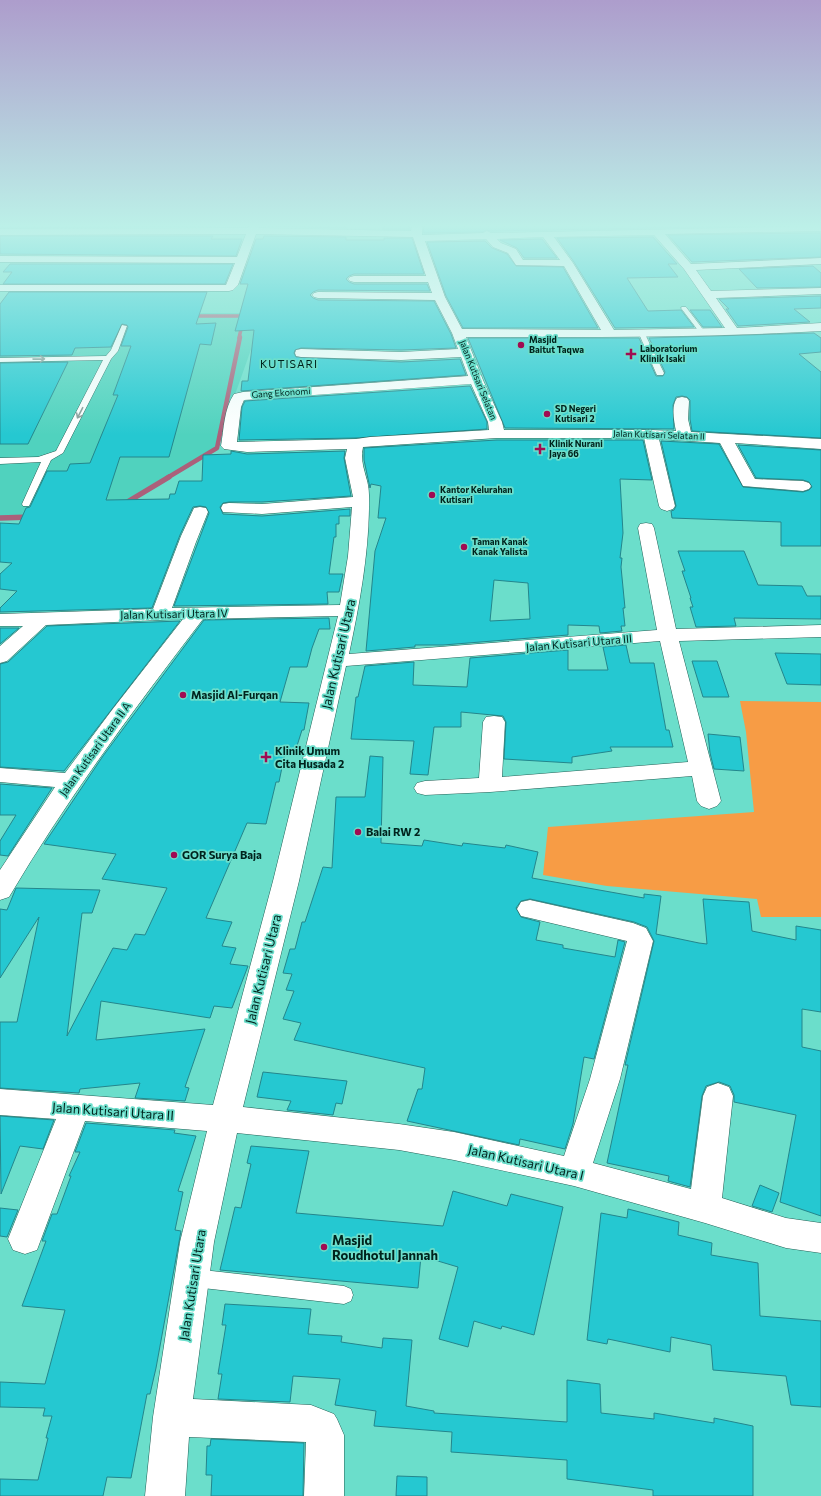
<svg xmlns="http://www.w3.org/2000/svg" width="821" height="1496" viewBox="0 0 821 1496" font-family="Commissioner,sans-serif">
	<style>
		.built { fill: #50d2be }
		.green { fill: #f79c45 }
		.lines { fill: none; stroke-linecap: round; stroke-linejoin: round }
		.stream-far2 { stroke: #ab607a; stroke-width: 3.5 }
		.stream-far1 { stroke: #ab607a; stroke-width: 4.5 }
		.stream { stroke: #ab607a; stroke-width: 5.5 }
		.building { fill: #25c8d1; stroke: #24868c; fill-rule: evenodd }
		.service-casing { stroke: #236157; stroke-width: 1 }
		.minor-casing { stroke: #236157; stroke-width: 1 }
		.service { fill: #fff; fill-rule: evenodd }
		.minor { fill: #fff; fill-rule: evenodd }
		.oneway { stroke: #8c9c99 }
		.poi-dot { fill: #a00b52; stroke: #6bdecb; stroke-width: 1.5 }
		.labels { text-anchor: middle; stroke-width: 3.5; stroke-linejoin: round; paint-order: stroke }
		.far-poi-label { font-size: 9px; font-weight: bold; fill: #00231d; stroke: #6bdecb; text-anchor: start }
		.far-street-label { font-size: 9px; fill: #00231d; stroke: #6bdecb }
		.far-quarter-label { font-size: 11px; letter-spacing: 1px; fill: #00231d; stroke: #6bdecb }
		.street-label { font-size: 11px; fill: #00231d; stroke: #6bdecb }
		.poi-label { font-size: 11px; font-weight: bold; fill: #00231d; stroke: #6bdecb; text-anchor: start }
		.near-street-label { font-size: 13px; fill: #00231d; stroke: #6bdecb }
		.near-poi-label { font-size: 13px; font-weight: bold; fill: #00231d; stroke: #6bdecb; text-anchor: start }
	</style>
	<rect width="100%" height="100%" fill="#6bdecb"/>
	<path class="built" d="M0,313H264L216,448L114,509L0,518Z"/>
	<path class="green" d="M740,701L821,702V917H761L757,899L607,886L543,875L548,827L754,812L746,732Z"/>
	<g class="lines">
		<path class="stream-far2" d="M190,316H244L239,338"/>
		<path class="stream-far1" d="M167,478L217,448L240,337"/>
		<g class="stream">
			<path d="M124,504L169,477"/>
			<path d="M0,518L32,517"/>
		</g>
	</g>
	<g class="building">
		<path d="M0,226H216L0,228Z"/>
		<path d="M268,226H347V228Z"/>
		<rect x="383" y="226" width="27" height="3"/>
		<path d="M423,226H755L491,231L486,230L483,232L424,233Z"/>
		<path d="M809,233H821V257L692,262L668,235Z"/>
		<path d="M0,236H213L211,239H242L236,256L0,254Z"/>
		<path d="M264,236L346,237V240H384V238H412L424,274H354L349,276L346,279L349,282L354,284H427L430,291L318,290L313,292L310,295L313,298L318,300L434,301L451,334L456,348L401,350L301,348L295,350L294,353L296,357L401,362L460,359L466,375L241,391L242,381H248L254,330L235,331L248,284H240L256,239H263Z"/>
		<path d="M653,237L677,264H668L678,277L627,278L648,311L681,310L694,327L615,328L574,262L557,238Z"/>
		<path d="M542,239L557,258H524L517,248L500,240Z"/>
		<path d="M485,241L492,248L507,254L516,266L563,267L598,328H463L446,296L427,242Z"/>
		<path d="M10,264H233L225,284H3L12,272H3Z"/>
		<path d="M813,266L821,273V287L757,288L739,269Z"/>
		<path d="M9,292H207L196,324L216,323L211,345L200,344L169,457H120L106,500L169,499L170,494H175L179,481H202L203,455L231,454V451L247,454L345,451L344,458L351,496L262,502H229L223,503L220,507L223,514L262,516L350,509V516H339V524H336V537H334L329,574H343L339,592H327L328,604L174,606L209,513L206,507L200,506L193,507L180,535L152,608L0,612V608L17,591L0,589V574L12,563L0,562V523L19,524L26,508L30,507L47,471H67L70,464L90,463L118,395H113L131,346H121L128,327L127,325L122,324L111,347L75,348L72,355L0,356V304Z"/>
		<path d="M821,296V308L794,309L810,322L738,326L726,309H729L719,299Z"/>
		<path d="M690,310H710L722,327H703Z"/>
		<path d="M814,333L821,338V352L799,354L821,372V438L692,431L690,419V400L687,397L682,396L676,397L673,405L674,429L505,428L468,338H639L656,376H663L665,372L649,338Z"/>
		<path d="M68,362L28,444H0V363Z"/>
		<path d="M470,386L487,422V429L356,438L239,440L242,407L245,401Z"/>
		<path d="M497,440H643L652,480L620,479L623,533L620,558H622L621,567L625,608H623L625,626H621L622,631L600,633L599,626L568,625V635L443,645H415V647L366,651L375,551L386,518H378L381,486L371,484L370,488L364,460V448ZM494,580L528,583L530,619L490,621Z"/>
		<path d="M661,441L719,444L743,487L803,492L809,490L812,487L809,482L803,480L756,478L738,445L821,450V546H781V522L672,518L671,511L674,510L676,506Z"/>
		<path d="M678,551H744L758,585L802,586L807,596H821V619L734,618L736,626L696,627L690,607H693L690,598H691L682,571H685Z"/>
		<path d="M329,618L330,629H319L312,648L307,667H290L280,702L309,703L304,730H302L296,749L286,748L279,782H276L266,824L247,823L206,918L232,922L222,946L236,948L230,964L248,966L232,1008L214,1006L210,1018L101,1001L96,1040L205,1029L185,1087L189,1088L185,1101L135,1098L140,1083L80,1089L79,1093L0,1088V1022H17L39,917L0,978V909L7,910L16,888L100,890L92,913H82L67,1036L113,948L127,950L135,934L145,935L167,888L102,879L116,854L44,844L103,756L204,620Z"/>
		<path d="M180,621L64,771L0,767V664L8,662L47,626Z"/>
		<path d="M0,628H19L0,644Z"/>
		<path d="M626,645L630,663H654L666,730H669L673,747H610L612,751L572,757V763L504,759L506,722L503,716L461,712V727H434L428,775L410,774L414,741L351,739L356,697H358L365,666L414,662L413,685L467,687L470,658L568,650V670H608L603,647Z"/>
		<path d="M775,653L821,654V685L787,684Z"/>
		<path d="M692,661H717L729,697H703Z"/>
		<path d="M708,734L740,737L744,771L714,769L710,753Z"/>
		<path d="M370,756L383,757L381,843L422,846L424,840L462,846L463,843L505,848L506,845L538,852L532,878L644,898V894L661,896L656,934L699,943L707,944L703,899L749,902L752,931L796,940V926L821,930V1012L802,1009V1047L821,1051V1216L780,1202L796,1115L734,1102V1095L730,1086L719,1082L706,1086L702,1096L690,1187L668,1181L669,1176L607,1163L628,1065H625L654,941L647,927L634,922L530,899L521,901L516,908L521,917L540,922L536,940L563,945V948L615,957L618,940L625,942L594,1059L584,1057L573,1124L565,1149L520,1139L519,1145L407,1121L418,1089H422L425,1068L294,1040L301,1023L283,1019L294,991L286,990L292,974L283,973L290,949H295L302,922H305L323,867L332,868L336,797H365Z"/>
		<path d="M0,784L52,788L8,856L0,855V841L16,815H0Z"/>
		<path d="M263,1072L347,1081L342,1104L336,1103L333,1115L287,1110L291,1101L257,1097Z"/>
		<path d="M0,1116L54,1120L43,1149L20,1146L1,1194Z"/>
		<path d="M86,1123L175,1130L174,1133L196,1136L178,1191L183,1192L175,1230L181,1231L156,1368L150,1394H147L131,1478L107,1477L103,1496H0V1479L38,1480L48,1438H46L52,1416H43L45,1408L0,1407V1382L45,1384L65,1310L22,1306L46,1241H42L52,1214H57L71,1176H69L80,1152H75Z"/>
		<path d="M251,1146L309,1151L296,1213L443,1226L453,1191L507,1206L511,1194L563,1207L534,1335L502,1326L501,1329L474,1321L468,1347L439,1339L458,1267L421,1256L418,1288L220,1270L235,1207L241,1208L251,1164L247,1163Z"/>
		<path d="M760,1185L779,1193L772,1212L752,1206Z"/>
		<path d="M0,1208L18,1210L7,1237L0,1236Z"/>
		<path d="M628,1209L679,1222L678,1235L712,1243L711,1255L758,1263L760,1316L821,1321V1407L791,1405L786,1376L713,1370L711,1345L671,1337L670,1352L608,1339L607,1344L587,1340L601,1213L627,1218Z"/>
		<path d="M225,1304L311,1309L308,1334L342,1336L341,1342L382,1348L383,1338L412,1340L406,1406L434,1411V1413L567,1422V1380L600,1384L601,1413L654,1419V1413L714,1423V1418L753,1426V1496H653V1490L567,1479V1460L451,1452L452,1432L374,1426L376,1411L335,1405L340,1379L293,1376L290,1402L218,1399L222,1374H218L226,1325H222Z"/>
		<path d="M211,1439L304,1443L303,1496H211L212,1475H206L207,1446H210Z"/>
		<path d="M397,1476L427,1477V1496H396Z"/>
	</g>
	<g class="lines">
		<defs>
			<g id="service">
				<path d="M682,307H686L705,332L704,333H700L681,308Z"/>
				<path d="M122,325L127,326L118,351L111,359L63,453L51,460L30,504L29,506H23L22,504L41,462L0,464V458L38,457L56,451L103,360L0,362V358L106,356L111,350Z"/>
				<path d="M642,332L645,334L664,373L663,375H657L656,373L639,334Z"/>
				<path d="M194,1269L344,1286L351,1289L353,1295L351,1301L344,1304L194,1287L187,1284L185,1278L187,1272Z"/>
			</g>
			<path id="minor" d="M249,226H259L258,228L411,231L412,226H422V235L483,233L487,231L491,233L821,226V231L665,234L691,264L821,258V264L696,270L711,291L821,288V294L716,298L737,328L821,323V331C702,338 584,337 466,337L483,380L502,422L504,430H650L676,431C674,421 671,406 677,398L682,397L687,398L689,401L688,419L691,432L821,439V449L735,443L755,479L803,481L809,483L811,486L809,489L803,491L743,486L720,443L659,439L675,506L673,509L667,511L661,509L659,506L644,438H497L363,447C359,466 369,477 369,495C370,548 360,602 349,654L657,630L638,528L640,524L646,523L652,524L654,528L676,629L821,625V637L679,641L721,801L717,806L709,809L701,806L697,801L692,776L490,792L425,795L417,793L414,788L417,783L425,781L479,778L483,722L486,717L494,716L502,717L505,722L502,777L688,762L660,641L346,666L299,881L243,1107L399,1124L454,1132L564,1156L590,1079L627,941L530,918L521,916L517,909L521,902L530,900L633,923L646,928L653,941L620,1079L593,1163L691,1189L703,1096L707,1087L718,1083L729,1087L733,1096L722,1198L786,1218L821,1223V1253L786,1248L705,1223L574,1186L454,1160L399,1150L237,1133L214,1242L193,1399L311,1405L334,1414L337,1419L344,1435V1496H304L306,1442L189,1437L185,1496H145L153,1417L180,1242L207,1131L85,1121L37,1250L25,1254L13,1250L8,1239L56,1119L0,1115V1089L213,1105L273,881L338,616L203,619C134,709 67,799 9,897L0,900V870L55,787L0,782V768L65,773L112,710L183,619L46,625L7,661L0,663V646L23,626H0V614L153,609L181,536L194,508L200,507L206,508L208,512L196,542L172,608L340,605L348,556L352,507L262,514L223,512L221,508L223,504L229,503L262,504L353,497L345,458L347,449L247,452L224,449L221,446C224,428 224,409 234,394L243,392L468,376L461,357L401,360L301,357L296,356L295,353L296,350L301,349L401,352L458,349L452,333L435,300L318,298L314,297L312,295L314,293L318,292L432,293L428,282H354L350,281L348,279L350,277L354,276H426L413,237L256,234L238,285L233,290L229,291H0V285H226L235,263L0,262V256L237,257L246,234L0,235V229L248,228ZM654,235L684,269L725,328L614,330L573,263L554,237ZM543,237L560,260H523L516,249L501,243L497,239ZM486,239L493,247L508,253L516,265L564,266L601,330L462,329L445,297L425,241ZM471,384L488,422L489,430L370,437L356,439L237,442L241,407L244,400Z"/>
		</defs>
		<use href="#service" class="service-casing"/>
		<use href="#minor" class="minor-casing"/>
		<use href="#service" class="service"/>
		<use href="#minor" class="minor"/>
	</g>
	<defs><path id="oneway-shaft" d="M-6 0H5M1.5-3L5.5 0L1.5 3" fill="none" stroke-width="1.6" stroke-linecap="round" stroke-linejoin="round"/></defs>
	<g class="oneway">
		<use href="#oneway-shaft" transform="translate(39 359) rotate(-1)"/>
		<use href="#oneway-shaft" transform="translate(80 413) rotate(117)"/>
	</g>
	<linearGradient id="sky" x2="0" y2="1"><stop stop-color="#ad9dcc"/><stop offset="0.52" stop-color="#bcf0e8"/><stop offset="1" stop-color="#bcf0e8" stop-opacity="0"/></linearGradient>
	<rect width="821" height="435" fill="url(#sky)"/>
	<g class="poi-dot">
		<circle cx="521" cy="345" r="4"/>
		<path d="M629 348h4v4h4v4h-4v4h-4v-4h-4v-4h4z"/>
		<circle cx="547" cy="414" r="4"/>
		<path d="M538 443h4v4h4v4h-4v4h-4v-4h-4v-4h4z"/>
		<circle cx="432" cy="495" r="4"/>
		<circle cx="464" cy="547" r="4"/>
		<circle cx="183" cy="695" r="4"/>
		<path d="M264 751h4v4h4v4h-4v4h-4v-4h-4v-4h4z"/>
		<circle cx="358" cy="832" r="4"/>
		<circle cx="174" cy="855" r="4"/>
		<circle cx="324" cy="1247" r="4"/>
	</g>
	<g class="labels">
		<g class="far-poi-label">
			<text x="529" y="343">Masjid<tspan x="529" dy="10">Baitut Taqwa</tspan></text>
			<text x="640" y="352">Laboratorium<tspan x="640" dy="10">Klinik Isaki</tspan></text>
			<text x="555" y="412">SD Negeri<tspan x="555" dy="10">Kutisari 2</tspan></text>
			<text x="549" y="447">Klinik Nurani<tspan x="549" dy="10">Jaya 66</tspan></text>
			<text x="440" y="493">Kantor Kelurahan<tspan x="440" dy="10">Kutisari</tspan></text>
			<text x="472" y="545">Taman Kanak<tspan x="472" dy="10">Kanak Yalista</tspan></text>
		</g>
		<g class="far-street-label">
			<text transform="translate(478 380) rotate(68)" y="3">Jalan Kutisari Selatan</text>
			<text transform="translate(281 393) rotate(-4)" y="3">Gang Ekonomi</text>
			<text transform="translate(659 435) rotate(2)" y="3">Jalan Kutisari Selatan II</text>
		</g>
		<g class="far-quarter-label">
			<text x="289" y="368">KUTISARI</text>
		</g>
		<g class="street-label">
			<text transform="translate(174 614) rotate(-1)" y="4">Jalan Kutisari Utara IV</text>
			<text transform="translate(579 643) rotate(-5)" y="4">Jalan Kutisari Utara III</text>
			<text transform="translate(95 749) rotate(-54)" y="4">Jalan Kutisari Utara II A</text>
		</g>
		<g class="poi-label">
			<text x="191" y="699">Masjid Al-Furqan</text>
			<text x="275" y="755">Klinik Umum<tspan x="275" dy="13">Cita Husada 2</tspan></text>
			<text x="366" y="836">Balai RW 2</text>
			<text x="182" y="859">GOR Surya Baja</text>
		</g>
		<g class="near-street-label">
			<text transform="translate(338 654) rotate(-77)" y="5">Jalan Kutisari Utara</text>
			<text transform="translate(263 969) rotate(-76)" y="5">Jalan Kutisari Utara</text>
			<text transform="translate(113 1111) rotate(4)" y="5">Jalan Kutisari Utara II</text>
			<text transform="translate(526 1162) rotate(13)" y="5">Jalan Kutisari Utara I</text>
			<text transform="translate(192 1285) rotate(-81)" y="5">Jalan Kutisari Utara</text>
		</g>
		<g class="near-poi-label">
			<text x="332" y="1245">Masjid<tspan x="332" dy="15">Roudhotul Jannah</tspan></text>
		</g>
	</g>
</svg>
